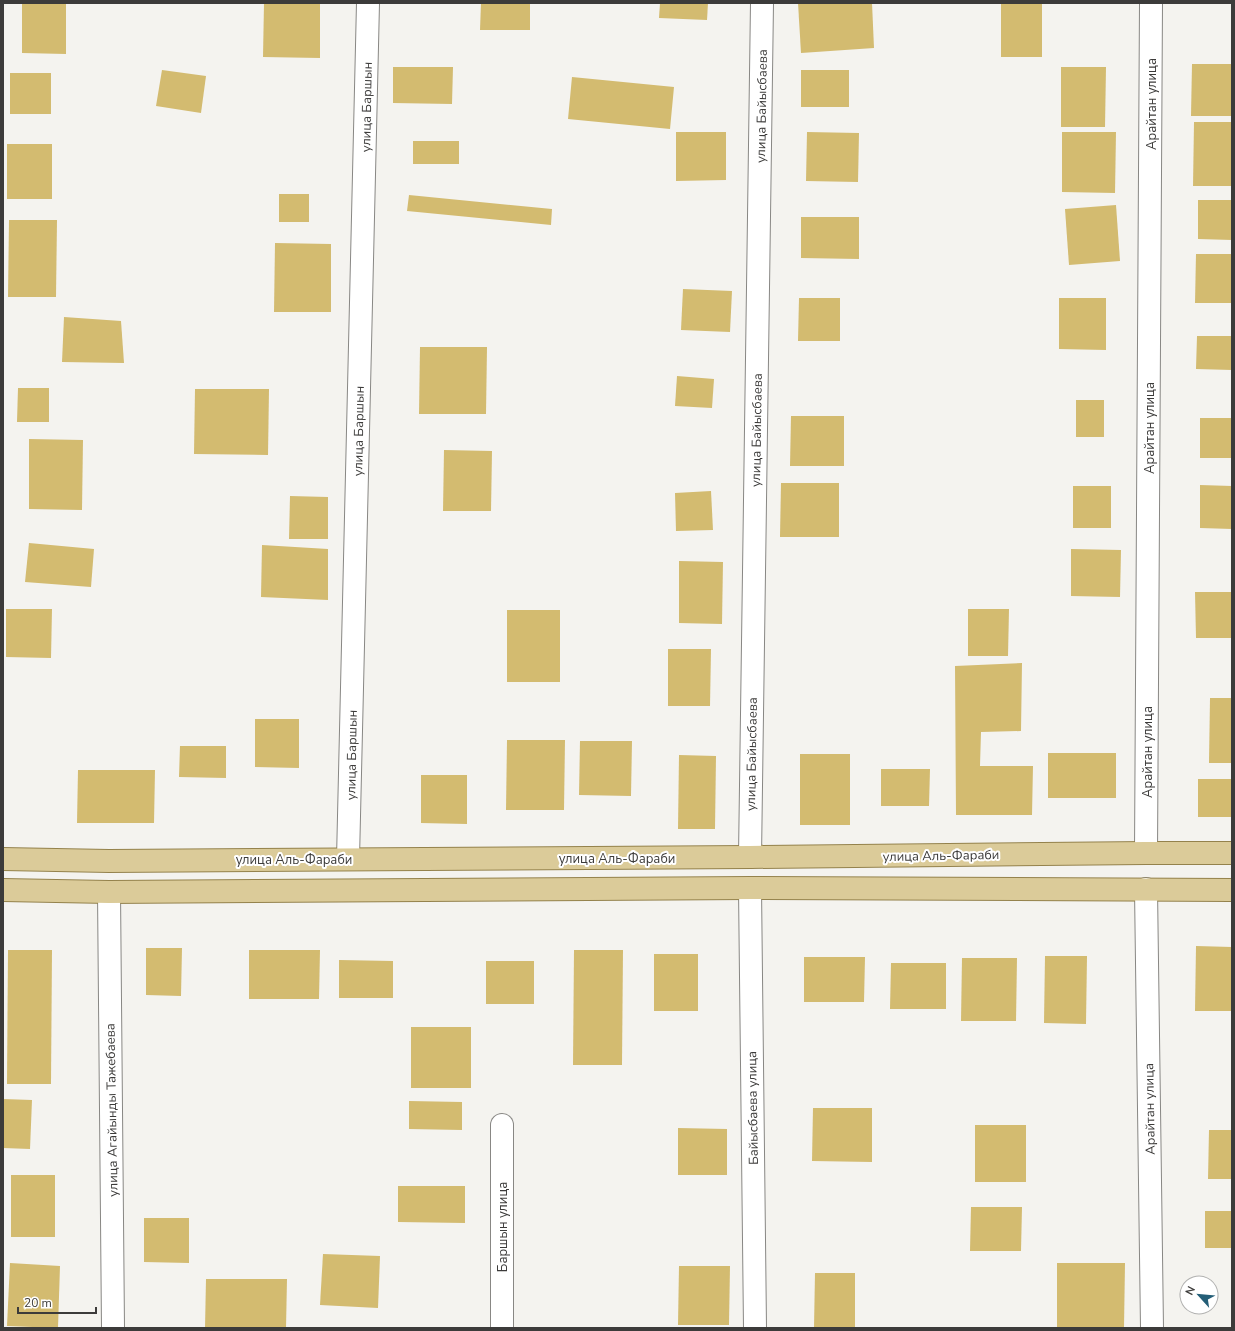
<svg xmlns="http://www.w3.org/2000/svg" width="1235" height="1331" viewBox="0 0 1235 1331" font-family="'Nunito Sans',sans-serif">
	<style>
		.building { fill: #d3bb70 }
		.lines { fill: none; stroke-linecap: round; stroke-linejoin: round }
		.minor-casing { stroke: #888784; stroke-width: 24 }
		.major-casing { stroke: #94824c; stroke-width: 24 }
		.minor { stroke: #fff; stroke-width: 22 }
		.major { stroke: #dbcb99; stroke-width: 22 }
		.labels { text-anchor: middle; stroke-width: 4; stroke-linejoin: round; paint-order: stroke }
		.street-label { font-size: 13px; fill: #3c3b3a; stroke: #fff }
	</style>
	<rect width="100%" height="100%" fill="#f4f3ef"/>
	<g class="building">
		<path d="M22,3H66V54L22,53Z"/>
		<path d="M264,3H320V58L263,57Z"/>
		<path d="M481,3H530V30H480Z"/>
		<path d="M660,3H708L707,20L659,18Z"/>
		<path d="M798,3H872L874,48L801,53Z"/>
		<rect x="1001" y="3" width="41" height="54"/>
		<path d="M1192,64H1232V116H1191Z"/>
		<path d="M393,67H453L452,104L393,103Z"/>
		<path d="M1061,67H1106L1105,127H1061Z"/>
		<path d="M162,70L206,76L201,113L156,106Z"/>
		<rect x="801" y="70" width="48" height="37"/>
		<rect x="10" y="73" width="41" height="41"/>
		<path d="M572,77L674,87L670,129L568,119Z"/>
		<path d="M1194,122H1232V186H1193Z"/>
		<path d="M676,132H726V180L676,181Z"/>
		<path d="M807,132L859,133L858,182L806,181Z"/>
		<path d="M1062,132H1116L1115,193L1062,192Z"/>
		<rect x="413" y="141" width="46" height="23"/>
		<rect x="7" y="144" width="45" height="55"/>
		<rect x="279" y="194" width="30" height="28"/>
		<path d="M409,195L552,209L551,225L407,211Z"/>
		<path d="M1198,200H1232V240L1198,239Z"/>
		<path d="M1116,205L1120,261L1069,265L1065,209Z"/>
		<path d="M801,217H859V259L801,258Z"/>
		<path d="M9,220H57L56,297H8Z"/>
		<path d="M275,243L331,244V312H274Z"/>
		<path d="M1196,254H1232V303H1195Z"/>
		<path d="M683,289L732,291L730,332L681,330Z"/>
		<path d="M799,298H840V341H798Z"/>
		<path d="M1059,298H1106V350L1059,349Z"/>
		<path d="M64,317L121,321L124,363L62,362Z"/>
		<path d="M1197,336H1232V370L1196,369Z"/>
		<path d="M420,347H487L486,414H419Z"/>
		<path d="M677,376L714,379L712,408L675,406Z"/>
		<path d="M18,388H49V422H17Z"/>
		<path d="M195,389H269L268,455L194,454Z"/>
		<rect x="1076" y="400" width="28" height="37"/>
		<path d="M791,416H844V466H790Z"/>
		<rect x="1200" y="418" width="32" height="40"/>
		<path d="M29,439L83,440L82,510L29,509Z"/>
		<path d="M444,450L492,451L491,511H443Z"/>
		<path d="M781,483H839V537H780Z"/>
		<path d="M1200,485L1232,486V529L1200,528Z"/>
		<rect x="1073" y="486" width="38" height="42"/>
		<path d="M711,491L713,530L676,531L675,493Z"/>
		<path d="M290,496L328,497V539H289Z"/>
		<path d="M29,543L94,549L91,587L25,582Z"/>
		<path d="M262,545L328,549V600L261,597Z"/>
		<path d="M1071,549L1121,550L1120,597L1071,596Z"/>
		<path d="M679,561L723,562L722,624L679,623Z"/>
		<path d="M1195,592H1232V638H1196Z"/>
		<path d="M6,609H52L51,658L6,657Z"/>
		<path d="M968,609H1009L1008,656H968Z"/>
		<rect x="507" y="610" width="53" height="72"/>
		<path d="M668,649H711L710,706H668Z"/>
		<path d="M1022,663L1021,731L981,732L980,766H1033L1032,815H956L955,666Z"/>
		<path d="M1210,698H1232V763H1209Z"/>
		<path d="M255,719H299V768L255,767Z"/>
		<path d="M507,740H565L564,810H506Z"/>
		<path d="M580,741H632L631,796L579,795Z"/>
		<path d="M180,746H226V778L179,777Z"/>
		<rect x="1048" y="753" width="68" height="45"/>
		<rect x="800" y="754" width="50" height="71"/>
		<path d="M679,755L716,756L715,829H678Z"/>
		<path d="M881,769H930L929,806H881Z"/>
		<path d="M78,770H155L154,823H77Z"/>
		<path d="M421,775H467V824L421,823Z"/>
		<rect x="1198" y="779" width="34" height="38"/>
		<path d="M1196,946L1232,947V1011H1195Z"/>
		<path d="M146,948H182L181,996L146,995Z"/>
		<path d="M8,950H52L51,1084H7Z"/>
		<path d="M249,950H320L319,999H249Z"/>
		<path d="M574,950H623L622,1065H573Z"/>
		<rect x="654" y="954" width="44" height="57"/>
		<path d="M1045,956H1087L1086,1024L1044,1023Z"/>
		<path d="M804,957H865L864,1002H804Z"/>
		<path d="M962,958H1017L1016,1021H961Z"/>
		<path d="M339,960L393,961V998H339Z"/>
		<rect x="486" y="961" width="48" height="43"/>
		<path d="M891,963H946V1009H890Z"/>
		<rect x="411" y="1027" width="60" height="61"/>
		<path d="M3,1099L32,1100L30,1149L3,1148Z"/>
		<path d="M409,1101L462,1102V1130L409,1129Z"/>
		<path d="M813,1108H872V1162L812,1161Z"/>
		<rect x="975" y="1125" width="51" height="57"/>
		<path d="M678,1128L727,1129V1175H678Z"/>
		<path d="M1209,1130H1232V1179H1208Z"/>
		<rect x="11" y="1175" width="44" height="62"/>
		<path d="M398,1186H465V1223L398,1222Z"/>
		<path d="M971,1207H1022L1021,1251H970Z"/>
		<rect x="1205" y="1211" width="27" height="37"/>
		<path d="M144,1218H189V1263L144,1262Z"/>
		<path d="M323,1254L380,1256L378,1308L320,1305Z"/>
		<path d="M10,1263L60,1266L58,1328L7,1326Z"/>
		<path d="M1057,1263H1125L1124,1328H1057Z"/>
		<path d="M679,1266H730L729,1325H678Z"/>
		<path d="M815,1273H855V1328H814Z"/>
		<path d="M206,1279H287L286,1328H205Z"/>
	</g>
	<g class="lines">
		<defs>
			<g id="minor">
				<path d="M1146,853L1151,3"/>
				<path d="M750,857L762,3"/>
				<path d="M348,859L368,3"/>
				<path d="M750,888L755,1328"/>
				<path d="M1146,889L1152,1328"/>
				<path d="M109,892L113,1328"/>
				<path d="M502,1125V1328"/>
			</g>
			<g id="major">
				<path d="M3,859L109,861L750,857L1146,853H1232"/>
				<path d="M3,890L109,892L750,888L1232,890"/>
			</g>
		</defs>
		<use href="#minor" class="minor-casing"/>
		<use href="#major" class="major-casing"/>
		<use href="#minor" class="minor"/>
		<use href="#major" class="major"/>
	</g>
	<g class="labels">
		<g class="street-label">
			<text transform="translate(1151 104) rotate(-90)" y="5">Арайтан улица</text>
			<text transform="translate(761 106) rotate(-89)" y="5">улица Байысбаева</text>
			<text transform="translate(366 107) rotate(-89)" y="5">улица Баршын</text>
			<text transform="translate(1149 428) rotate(-90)" y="5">Арайтан улица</text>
			<text transform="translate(756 430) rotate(-89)" y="5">улица Байысбаева</text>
			<text transform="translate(358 431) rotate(-89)" y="5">улица Баршын</text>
			<text transform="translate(1147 752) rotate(-90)" y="5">Арайтан улица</text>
			<text transform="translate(751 754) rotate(-89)" y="5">улица Байысбаева</text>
			<text transform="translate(351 755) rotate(-89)" y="5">улица Баршын</text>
			<text transform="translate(941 855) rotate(-1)" y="5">улица Аль-Фараби</text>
			<text x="617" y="863">улица Аль-Фараби</text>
			<text x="294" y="864">улица Аль-Фараби</text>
			<text transform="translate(752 1108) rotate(-91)" y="5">Байысбаева улица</text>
			<text transform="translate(1149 1109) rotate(-91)" y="5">Арайтан улица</text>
			<text transform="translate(111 1110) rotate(-91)" y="5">улица Агайынды Тажебаева</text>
			<text transform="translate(502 1227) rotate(-90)" y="5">Баршын улица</text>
		</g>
	</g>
	<rect width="1235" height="1331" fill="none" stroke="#3c3b3a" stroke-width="8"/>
	<g transform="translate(1199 1295) rotate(297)"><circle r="19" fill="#ffffff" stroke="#b1b1b0"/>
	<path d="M0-3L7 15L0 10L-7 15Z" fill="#245e77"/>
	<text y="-6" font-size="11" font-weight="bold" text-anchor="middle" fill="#3c3b3a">N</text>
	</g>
	<path d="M18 1307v6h78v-6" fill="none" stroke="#3c3b3a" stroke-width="2"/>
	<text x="24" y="1307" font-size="12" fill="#3c3b3a" stroke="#ffffff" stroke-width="3" paint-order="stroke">20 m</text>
</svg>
